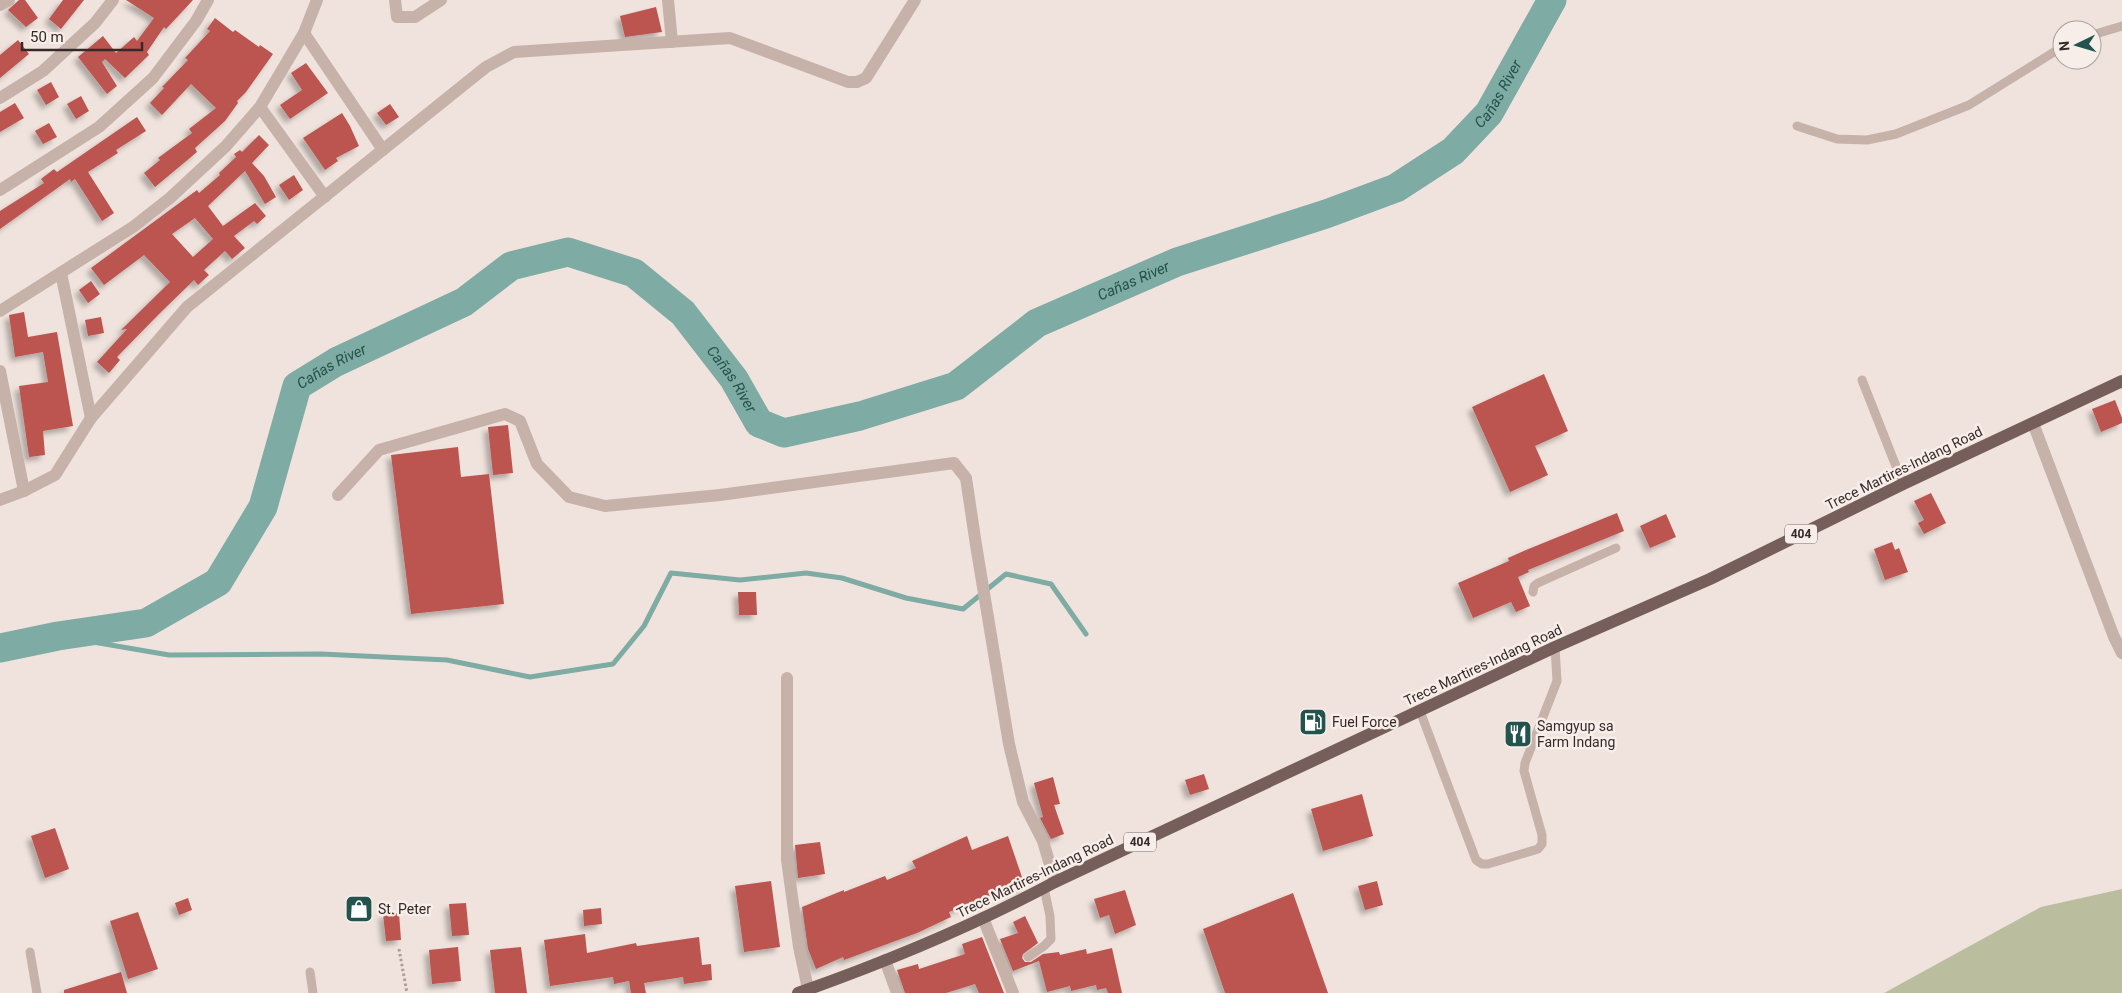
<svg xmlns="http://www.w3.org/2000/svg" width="2122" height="993" viewBox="0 0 2122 993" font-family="Roboto,sans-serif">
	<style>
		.green { fill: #babe9e }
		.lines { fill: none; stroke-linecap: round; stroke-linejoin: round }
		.stream { stroke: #7eaba4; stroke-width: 5 }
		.river { stroke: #7eaba4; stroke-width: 29 }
		.building { fill: #bc544f; fill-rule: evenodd; filter: url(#shadow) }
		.path { stroke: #b39b94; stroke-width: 3; stroke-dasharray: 2.5 2.5; stroke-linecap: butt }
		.service { stroke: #c7b2aa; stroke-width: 9 }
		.minor { stroke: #c7b2aa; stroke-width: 12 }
		.tertiary { stroke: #c7b2aa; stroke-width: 12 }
		.primary { stroke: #765f5b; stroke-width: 12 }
		.labels { text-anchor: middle; stroke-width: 5; stroke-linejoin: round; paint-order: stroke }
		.shield { fill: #f8eee9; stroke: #706563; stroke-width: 1 }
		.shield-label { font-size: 12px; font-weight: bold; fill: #352a29 }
		.street-label { font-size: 14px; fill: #352a29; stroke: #f8eee9 }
		.poi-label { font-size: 14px; fill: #352a29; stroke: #f8eee9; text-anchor: start }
		.water-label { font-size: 15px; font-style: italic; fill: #22544d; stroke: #f8eee9 }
	</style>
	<defs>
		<filter id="shadow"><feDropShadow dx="-4.5" dy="4.5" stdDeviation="2.5" flood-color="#0004"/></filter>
	</defs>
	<rect width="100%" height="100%" fill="#f0e3dd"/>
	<path class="green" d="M2122,889V993H1884L2041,907Z"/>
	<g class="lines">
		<path class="stream" d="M58,636L169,655L321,654L447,660L530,677L613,664L644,626L671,573L740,580L806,573L842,578L906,598L963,609L1006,574L1051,584L1086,634"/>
		<path class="river" id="s1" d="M0,648L58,636L146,623L218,582L263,507L297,386L336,362L464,302L511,266L568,252L634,273L683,313L734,379L759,423L784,433L860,416L956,386L1037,323L1177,262L1326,214L1396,188L1453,151L1489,113L1552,0"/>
	</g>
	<g class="building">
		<path d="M19,0H25L38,18L26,27L8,10Z"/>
		<path d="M63,0H84L61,29L49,19Z"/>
		<path d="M126,0H193L166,29L164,27L147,52L149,55L125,78L105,59L102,62L117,86L107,94L78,57L103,36L116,53L134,37L137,41L154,18Z"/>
		<path d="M656,7L662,32L625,37L620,16Z"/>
		<path d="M215,18L233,32L235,30L259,47L260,45L273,54L246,92L237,101L238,103L225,121L195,148L197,152L155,187L144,173L160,160L158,158L192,133L189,129L216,108L191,84L162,115L150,103L164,88L162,87L188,60L185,58L210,31L207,29Z"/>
		<path d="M18,40L29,54L0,78V55Z"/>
		<path d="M306,63L328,93L290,119L280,105L302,90L291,73Z"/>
		<path d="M51,82L59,97L46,105L37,90Z"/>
		<path d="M81,96L89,111L76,119L67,104Z"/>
		<path d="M15,103L24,118L0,132V112Z"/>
		<path d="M390,104L399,117L386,125L377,113Z"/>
		<path d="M342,113L350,126L359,146L336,158L338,161L325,170L303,138Z"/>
		<path d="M137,117L146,131L116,150L118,153L88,172L114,213L102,221L75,179L71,182L70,179L0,229V211L44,183L41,179L54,169L57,172Z"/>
		<path d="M49,123L57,137L43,144L35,131Z"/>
		<path d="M259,135L269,145L252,163L264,176L276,197L265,204L245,171L208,206L223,226L255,203L266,216L257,224L254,221L234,236L245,248L232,259L225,251L204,270L209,275L198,285L194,280L159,314L117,357L120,360L109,373L97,362L127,329L121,330L170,282L144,255L104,285L91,268L197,190L199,193L220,175L219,173L236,157L234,154L240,150L242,152ZM195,218L213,239L193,257L172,234Z"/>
		<path d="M294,175L303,190L289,200L279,185Z"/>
		<path d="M91,281L100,294L88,303L79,290Z"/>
		<path d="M24,312L28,337L57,332L73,426L43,431L45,455L29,457L19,386L48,382L43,352L15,357L9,315Z"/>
		<path d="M101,317L104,333L88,336L85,320Z"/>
		<path d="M1544,374L1568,431L1535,446L1548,475L1510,492L1472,407Z"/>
		<path d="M2115,400L2122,418V423L2101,432L2092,409Z"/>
		<path d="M508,425L513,473L493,475L488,427Z"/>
		<path d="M458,447L461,477L489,474L504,604L411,614L391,455Z"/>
		<path d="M1931,493L1946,523L1924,534L1918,523L1924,520L1914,501Z"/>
		<path d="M1617,513L1624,531L1528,570L1529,572L1518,577L1530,606L1516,612L1511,602L1473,618L1458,583L1509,561L1508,558L1526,550Z"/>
		<path d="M1666,514L1676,537L1650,548L1640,526Z"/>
		<path d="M1892,542L1895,550L1899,548L1908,572L1885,580L1874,549Z"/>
		<path d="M738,592H756L757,615H739Z"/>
		<path d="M1204,774L1209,789L1190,795L1185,780Z"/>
		<path d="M1053,777L1060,804L1054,805L1064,834L1051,839L1040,818L1043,817L1034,783Z"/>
		<path d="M1362,794L1373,836L1323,851L1311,809Z"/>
		<path d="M55,828L69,869L45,878L31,836Z"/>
		<path d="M967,836L972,850L1008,836L1025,886L1005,893L994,894L949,912L951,917L917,933L844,960L843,957L816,969L808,949L802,907L844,890V892L885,876L887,880L916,868L912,861Z"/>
		<path d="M820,842L825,874L798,878L795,845Z"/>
		<path d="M771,881L780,947L744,952L735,886Z"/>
		<path d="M1377,881L1383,905L1365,910L1358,886Z"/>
		<path d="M1125,890L1136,925L1115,934L1109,915L1100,918L1094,899Z"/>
		<path d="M1293,893L1328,993H1225L1203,929Z"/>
		<path d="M188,898L192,910L179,915L175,903Z"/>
		<path d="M466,903L469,935L452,936L449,904Z"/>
		<path d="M601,908L602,924L584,926L583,910Z"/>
		<path d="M138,912L158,969L128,979L110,921Z"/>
		<path d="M399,913L401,940L386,941L383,914Z"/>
		<path d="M1025,916L1038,943L1023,954L1022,958L1025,962H1031L1043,954L1059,952L1060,955L1086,949L1087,954L1112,948L1122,993H1108L1106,988L1097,990L1096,985L1071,991L1070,986L1047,992L1039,961L1013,971L1000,939L1018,933L1013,922Z"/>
		<path d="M585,934L587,953L636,943L637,946L699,937L702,965L711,964L712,980L684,984L683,977L644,983L646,993H631L629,981L614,984L613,977L550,986L544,940Z"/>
		<path d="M982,937L1004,993H979L975,984L946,993H905L897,970L918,964L919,969L965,954L962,944Z"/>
		<path d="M458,947L461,981L432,984L429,950Z"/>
		<path d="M521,947L527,993H495L490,950Z"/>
		<path d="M121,972L127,993H64V990Z"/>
	</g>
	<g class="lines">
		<path class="path" d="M399,949L407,993"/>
		<g class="service">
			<path d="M2092,35L2122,26"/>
			<path d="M1797,126L1837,139L1867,140L1896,134L1969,105L2062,47"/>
			<path d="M1862,380L1903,484"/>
			<path d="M1533,592L1534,586L1538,583L1616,548"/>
			<path d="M1420,711L1476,860L1482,864H1488L1538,849L1542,844V835L1524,771L1525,763L1557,681L1555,647"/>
			<path d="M30,952L37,993"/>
			<path d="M1028,957L1044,946L1051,939L1050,916L1044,888"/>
			<path d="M310,972L313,993"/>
		</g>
		<g class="minor">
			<path d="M395,0L397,17H415L441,0"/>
			<path d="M668,0L672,42"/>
			<path d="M0,5L9,0"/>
			<path d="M304,33L383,150"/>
			<path d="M0,98L43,71L95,23L113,0"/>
			<path d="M260,107L325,197"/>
			<path d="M0,190L99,127L153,78L196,21L208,0"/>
			<path d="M61,273L91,418"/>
			<path d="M0,311L133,227L170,198L226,146L260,107L304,33L317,0"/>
			<path d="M0,371L24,491"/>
			<path d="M338,495L379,450L505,414L520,421L537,464L569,497L605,506L720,495L954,463L966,478L976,545L1009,744L1023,802L1043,841L1055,882"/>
			<path d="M0,500L24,491L55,475L91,418L187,307L486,67L514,52L730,38L848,82H857L866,78L915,0"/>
			<path d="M787,678V860L799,947L808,989"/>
			<path d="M983,918L1013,993"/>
			<path d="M885,960L897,993"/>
		</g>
		<path class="tertiary" d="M2033,423L2114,637L2122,653"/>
		<path class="primary" d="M798,993C886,962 973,926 1055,882L1555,647L1710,579L1903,484L2122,381"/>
	</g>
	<defs>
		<symbol id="fuel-square" viewBox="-11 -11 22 22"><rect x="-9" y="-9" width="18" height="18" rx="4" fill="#22544d" stroke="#f8eee9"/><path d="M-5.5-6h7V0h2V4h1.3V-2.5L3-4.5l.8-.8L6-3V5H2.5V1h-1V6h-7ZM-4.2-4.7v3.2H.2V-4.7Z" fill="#fff"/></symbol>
		<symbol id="restaurant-square" viewBox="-11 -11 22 22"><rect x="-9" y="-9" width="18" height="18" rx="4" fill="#22544d" stroke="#f8eee9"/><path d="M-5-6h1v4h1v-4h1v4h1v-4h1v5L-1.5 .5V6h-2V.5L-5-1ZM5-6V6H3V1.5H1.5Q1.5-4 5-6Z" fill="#fff"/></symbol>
		<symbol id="shop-square" viewBox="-11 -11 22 22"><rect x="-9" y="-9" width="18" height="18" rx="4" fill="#22544d" stroke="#f8eee9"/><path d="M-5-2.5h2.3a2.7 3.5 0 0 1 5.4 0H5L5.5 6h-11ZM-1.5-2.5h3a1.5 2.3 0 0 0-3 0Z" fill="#fff"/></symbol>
	</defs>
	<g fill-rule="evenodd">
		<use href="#fuel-square" x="1297" y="706" width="32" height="32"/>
		<use href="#restaurant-square" x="1502" y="718" width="32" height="32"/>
		<use href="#shop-square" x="343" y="893" width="32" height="32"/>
	</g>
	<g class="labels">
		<g class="shield">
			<rect x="1785" y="524.5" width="32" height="19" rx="4"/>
			<rect x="1124" y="832.5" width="32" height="19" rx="4"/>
		</g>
		<g class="shield-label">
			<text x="1801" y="538">404</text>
			<text x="1140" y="846">404</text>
		</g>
		<g class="street-label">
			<text transform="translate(1904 468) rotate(-26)" y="5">Trece Martires-Indang Road</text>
			<text transform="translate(1483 665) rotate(-25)" y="5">Trece Martires-Indang Road</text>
			<text transform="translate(1035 876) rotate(-26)" y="5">Trece Martires-Indang Road</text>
		</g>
		<g class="poi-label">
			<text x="1332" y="727">Fuel Force</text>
			<text x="1537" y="731">Samgyup sa<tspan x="1537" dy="16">Farm Indang</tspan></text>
			<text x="378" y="914">St. Peter</text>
		</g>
		<g class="water-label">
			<text dy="5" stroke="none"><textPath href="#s1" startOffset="1849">Cañas River</textPath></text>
			<text dy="5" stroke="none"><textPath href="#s1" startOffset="1429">Cañas River</textPath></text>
			<text dy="5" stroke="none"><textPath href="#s1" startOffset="484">Cañas River</textPath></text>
			<text dy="5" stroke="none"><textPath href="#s1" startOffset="964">Cañas River</textPath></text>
		</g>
	</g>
	<g transform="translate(2077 45) rotate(265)"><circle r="24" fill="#f8eee9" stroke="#aaa09c"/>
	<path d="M0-4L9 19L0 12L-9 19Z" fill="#22544d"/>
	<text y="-8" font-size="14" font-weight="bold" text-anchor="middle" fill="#352a29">N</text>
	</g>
	<path d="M22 42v8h120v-8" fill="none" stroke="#352a29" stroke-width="2.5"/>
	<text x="30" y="42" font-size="15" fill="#352a29" stroke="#f8eee9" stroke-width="4" paint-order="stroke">50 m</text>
</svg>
